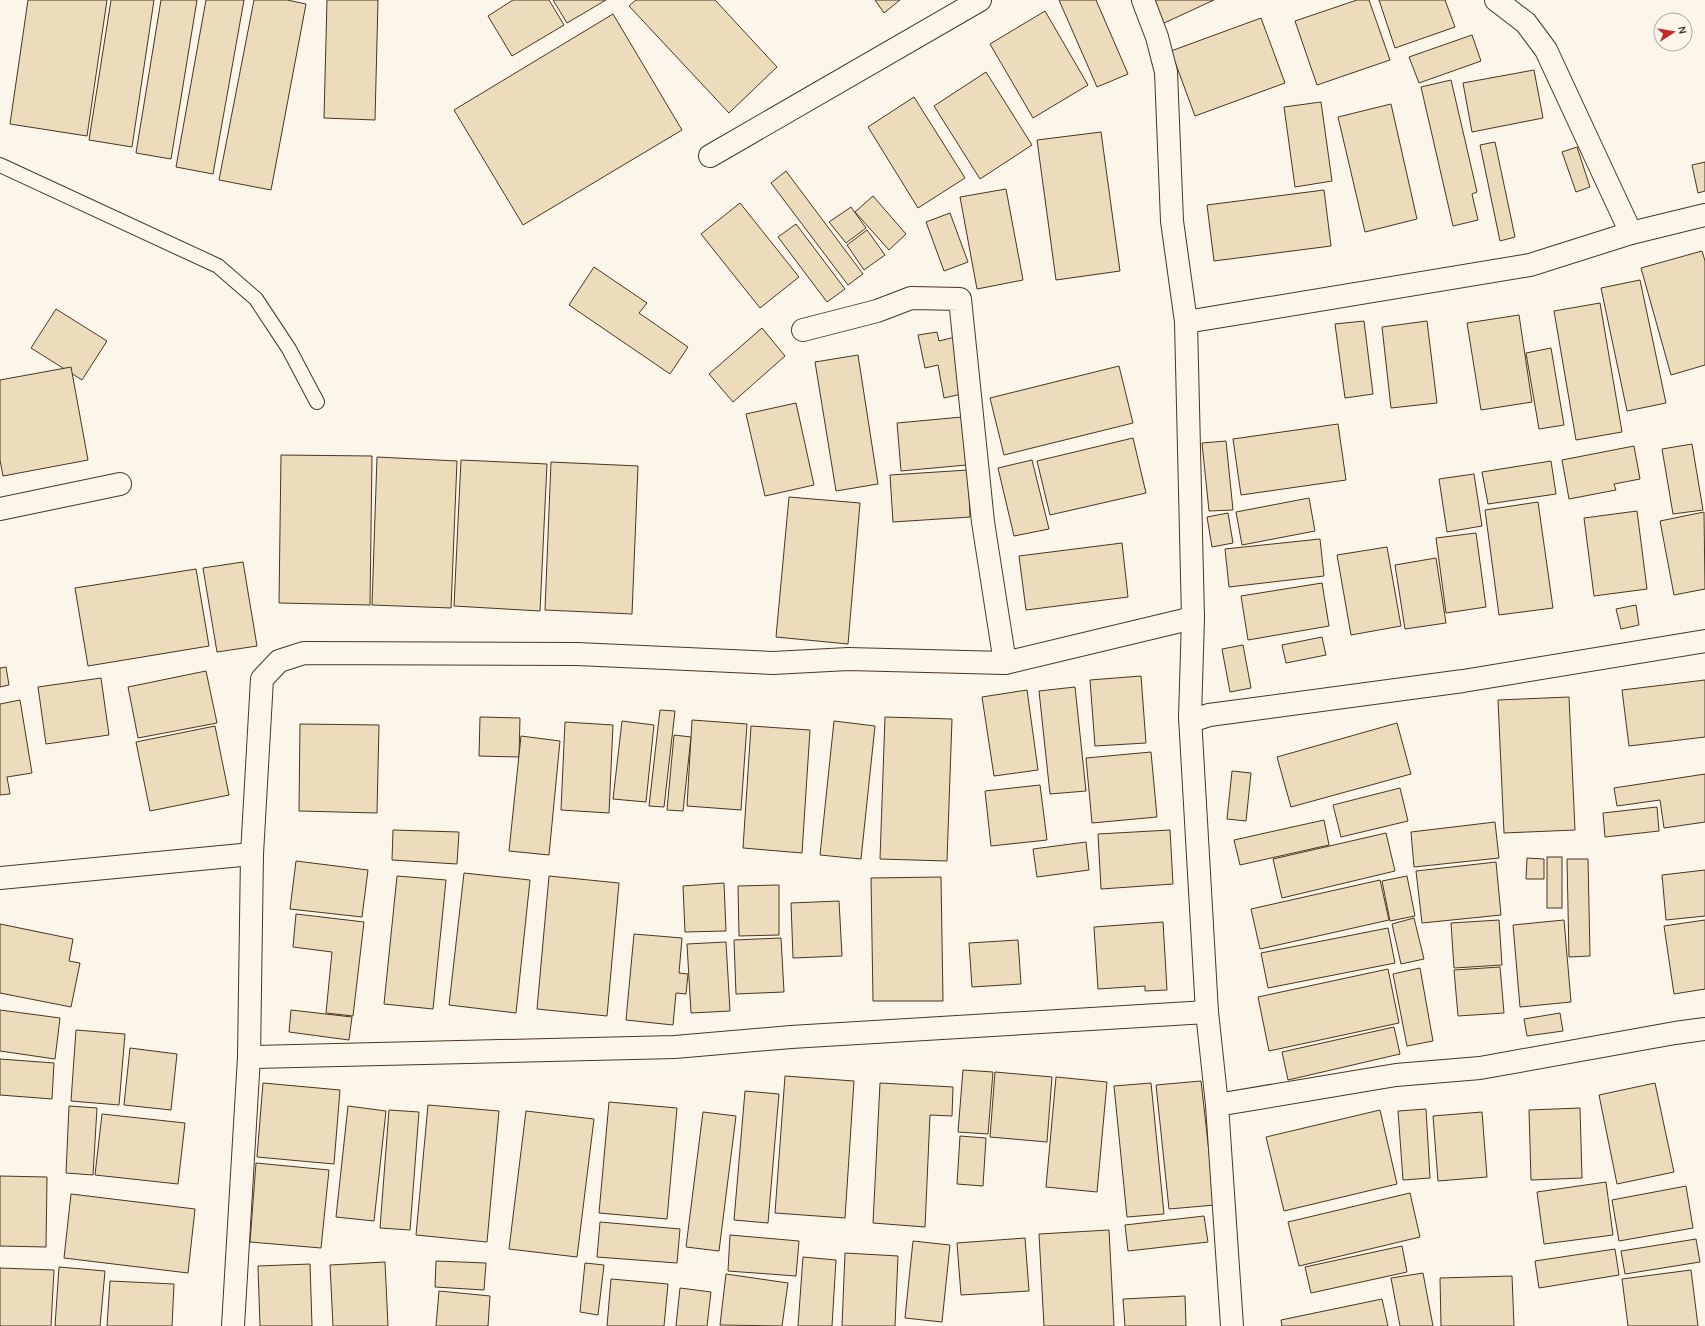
<svg xmlns="http://www.w3.org/2000/svg" width="1705" height="1326" viewBox="0 0 1705 1326" font-family="Karla,sans-serif">
	<style>
		.building { fill: #ecdcbc; stroke: #4a3520 }
		.lines { fill: none; stroke-linecap: round; stroke-linejoin: round }
		.service-casing { stroke: #4a3520; stroke-width: 16 }
		.minor-casing { stroke: #4a3520; stroke-width: 24 }
		.service { stroke: #fbf6e9; stroke-width: 14 }
		.minor { stroke: #fbf6e9; stroke-width: 22 }
	</style>
	<rect width="100%" height="100%" fill="#fbf6e9"/>
	<g class="building">
		<path d="M28,0H107L87,136L10,124Z"/>
		<path d="M111,0H154L132,147L89,140Z"/>
		<path d="M161,0H197L171,159L136,153Z"/>
		<path d="M206,0H244L213,174L176,167Z"/>
		<path d="M254,0H287L306,4L271,190L219,180Z"/>
		<path d="M327,0H378L375,120L324,118Z"/>
		<path d="M513,0H549L564,25L512,56L488,16Z"/>
		<path d="M553,0H606L567,23Z"/>
		<path d="M636,0H715L777,67L729,113L629,6Z"/>
		<path d="M875,0H900L884,13Z"/>
		<path d="M1059,0H1096L1128,74L1097,87Z"/>
		<path d="M1151,0H1214L1162,24Z"/>
		<path d="M1357,0H1369L1390,60L1317,85L1295,21Z"/>
		<path d="M1379,0H1445L1455,27L1395,48Z"/>
		<path d="M1045,11L1088,85L1033,118L990,44Z"/>
		<path d="M613,14L682,130L523,225L454,110Z"/>
		<path d="M1261,18L1285,83L1195,116L1171,51Z"/>
		<path d="M1472,35L1481,61L1419,83L1409,57Z"/>
		<path d="M1534,70L1543,118L1472,132L1463,83Z"/>
		<path d="M986,72L1032,145L980,179L934,106Z"/>
		<path d="M1451,80L1477,192L1472,194L1478,220L1453,226L1421,87Z"/>
		<path d="M914,97L965,178L918,208L868,127Z"/>
		<path d="M1321,102L1332,181L1295,187L1284,107Z"/>
		<path d="M1391,104L1417,219L1365,232L1338,117Z"/>
		<path d="M1101,132L1120,271L1056,280L1037,140Z"/>
		<path d="M1495,142L1515,237L1500,241L1480,145Z"/>
		<path d="M1577,147L1590,187L1576,192L1562,152Z"/>
		<path d="M1705,162V191L1698,193L1692,165Z"/>
		<path d="M786,171L863,274L848,285L771,183Z"/>
		<path d="M1006,189L1023,280L977,289L960,197Z"/>
		<path d="M1324,190L1331,246L1214,261L1207,205Z"/>
		<path d="M873,196L906,234L889,250L855,212Z"/>
		<path d="M740,203L799,277L760,308L701,234Z"/>
		<path d="M851,207L866,228L846,243L829,222Z"/>
		<path d="M950,213L968,262L944,271L926,222Z"/>
		<path d="M796,224L845,289L827,302L778,237Z"/>
		<path d="M867,230L885,255L864,270L847,245Z"/>
		<path d="M1702,251L1705,261V365L1671,375L1641,268Z"/>
		<path d="M594,267L647,303L639,313L688,347L670,374L569,305Z"/>
		<path d="M1640,280L1666,403L1627,411L1601,288Z"/>
		<path d="M1600,303L1622,432L1576,440L1554,311Z"/>
		<path d="M56,309L107,341L82,380L31,348Z"/>
		<path d="M1519,315L1532,402L1481,410L1467,323Z"/>
		<path d="M1364,321L1373,394L1345,398L1335,324Z"/>
		<path d="M1427,321L1437,403L1391,408L1382,327Z"/>
		<path d="M762,328L785,356L733,402L709,374Z"/>
		<path d="M937,332L939,341L955,337L966,393L944,398L938,365L925,368L918,335Z"/>
		<path d="M1551,348L1564,425L1539,429L1526,353Z"/>
		<path d="M858,355L878,484L836,491L815,362Z"/>
		<path d="M1119,366L1133,423L1004,455L990,398Z"/>
		<path d="M71,367L88,460L3,476L0,460V380Z"/>
		<path d="M796,403L814,485L765,496L746,414Z"/>
		<path d="M962,417L966,465L901,471L897,423Z"/>
		<path d="M1338,424L1346,480L1241,495L1233,439Z"/>
		<path d="M1133,438L1146,493L1050,515L1037,461Z"/>
		<path d="M1226,441L1233,510L1209,511L1202,443Z"/>
		<path d="M1692,444L1703,510L1673,514L1662,449Z"/>
		<path d="M1634,446L1640,479L1614,484L1616,490L1569,499L1562,460Z"/>
		<path d="M281,455L372,456L370,605L279,603Z"/>
		<path d="M377,457L457,461L451,608L372,605Z"/>
		<path d="M461,460L547,464L540,611L454,606Z"/>
		<path d="M1032,460L1049,529L1014,536L998,468Z"/>
		<path d="M1551,461L1556,494L1488,504L1482,472Z"/>
		<path d="M551,462L638,466L632,614L545,610Z"/>
		<path d="M968,470L970,517L893,522L890,475Z"/>
		<path d="M1474,474L1482,526L1447,532L1439,479Z"/>
		<path d="M789,497L860,503L848,644L776,637Z"/>
		<path d="M1309,498L1315,531L1242,545L1236,512Z"/>
		<path d="M1538,502L1553,608L1499,615L1485,510Z"/>
		<path d="M1637,511L1647,589L1594,596L1584,518Z"/>
		<path d="M1704,512L1705,589L1674,595L1660,521Z"/>
		<path d="M1228,513L1233,543L1212,547L1207,517Z"/>
		<path d="M1476,533L1486,607L1446,613L1436,538Z"/>
		<path d="M1320,539L1324,576L1229,587L1225,549Z"/>
		<path d="M1122,543L1128,597L1026,610L1019,556Z"/>
		<path d="M1387,547L1401,626L1351,635L1337,555Z"/>
		<path d="M1436,558L1446,623L1405,629L1395,565Z"/>
		<path d="M243,562L257,646L217,652L203,568Z"/>
		<path d="M196,569L209,646L88,666L75,588Z"/>
		<path d="M1322,583L1329,626L1248,640L1241,596Z"/>
		<path d="M1636,605L1639,625L1621,629L1616,609Z"/>
		<path d="M1322,637L1326,655L1286,663L1282,645Z"/>
		<path d="M1243,645L1251,688L1230,692L1222,649Z"/>
		<path d="M6,667L9,685L0,687V668Z"/>
		<path d="M206,671L217,723L138,738L128,687Z"/>
		<path d="M1141,676L1146,743L1095,746L1090,680Z"/>
		<path d="M101,678L109,735L46,744L38,687Z"/>
		<path d="M1705,680V737L1629,746L1622,690Z"/>
		<path d="M1075,687L1086,791L1050,794L1039,691Z"/>
		<path d="M1027,690L1038,770L994,776L982,697Z"/>
		<path d="M1569,697L1575,830L1504,833L1498,700Z"/>
		<path d="M20,700L32,773L7,777L10,794L0,795V704Z"/>
		<path d="M660,710L675,711L664,807L649,806Z"/>
		<path d="M480,717L520,718L519,757L479,756Z"/>
		<path d="M885,717L952,719L947,861L880,859Z"/>
		<path d="M692,720L747,724L741,810L687,806Z"/>
		<path d="M622,721L654,725L646,802L613,799Z"/>
		<path d="M834,721L875,726L861,859L820,855Z"/>
		<path d="M565,722L613,725L609,813L561,810Z"/>
		<path d="M1397,723L1411,774L1291,807L1277,757Z"/>
		<path d="M300,724L379,725L377,813L299,811Z"/>
		<path d="M215,726L229,795L150,811L136,742Z"/>
		<path d="M751,726L810,730L802,853L743,848Z"/>
		<path d="M674,735L691,737L683,811L667,810Z"/>
		<path d="M521,736L560,741L549,855L509,851Z"/>
		<path d="M1151,752L1157,817L1092,823L1086,758Z"/>
		<path d="M1232,771L1251,773L1246,821L1227,819Z"/>
		<path d="M1705,774V822L1664,828L1660,800L1617,806L1614,788Z"/>
		<path d="M1040,785L1047,840L991,846L985,791Z"/>
		<path d="M1400,788L1408,821L1341,837L1333,805Z"/>
		<path d="M1657,807L1659,831L1605,837L1603,813Z"/>
		<path d="M1324,820L1329,845L1240,865L1234,840Z"/>
		<path d="M1495,822L1499,858L1414,867L1411,832Z"/>
		<path d="M393,830L459,832L457,864L392,860Z"/>
		<path d="M1170,830L1173,884L1101,889L1098,834Z"/>
		<path d="M1386,833L1395,871L1282,898L1273,859Z"/>
		<path d="M1086,842L1089,870L1037,877L1033,849Z"/>
		<rect x="1547" y="857" width="15" height="51"/>
		<path d="M1527,858L1544,859V879H1526Z"/>
		<path d="M1567,859H1588L1590,956L1569,957Z"/>
		<path d="M296,861L368,870L362,917L290,909Z"/>
		<path d="M1496,862L1501,915L1422,923L1416,871Z"/>
		<path d="M1705,870V916L1666,920L1662,875Z"/>
		<path d="M464,873L530,880L516,1013L449,1005Z"/>
		<path d="M397,876L446,880L433,1009L384,1004Z"/>
		<path d="M549,876L619,883L607,1016L537,1009Z"/>
		<path d="M1407,876L1415,916L1390,921L1382,881Z"/>
		<path d="M941,877L943,1001H873L871,878Z"/>
		<path d="M1380,880L1389,920L1260,949L1251,909Z"/>
		<path d="M724,883L726,931L685,932L683,886Z"/>
		<path d="M779,885V935L739,936L738,886Z"/>
		<path d="M839,901L842,956L793,958L791,903Z"/>
		<path d="M296,914L364,922L353,1016L326,1013L332,952L293,947Z"/>
		<path d="M1414,918L1424,959L1401,964L1392,924Z"/>
		<path d="M1499,920L1502,965L1454,968L1451,923Z"/>
		<path d="M1564,920L1571,1002L1520,1007L1513,925Z"/>
		<path d="M1705,920V989L1674,994L1664,926Z"/>
		<path d="M1163,922L1167,990L1145,991V986L1098,989L1094,927Z"/>
		<path d="M0,924L73,939L69,961L80,963L71,1007L0,993Z"/>
		<path d="M1388,928L1395,963L1268,988L1261,953Z"/>
		<path d="M634,934L682,938L679,973L688,974L686,994L676,993L673,1025L626,1020Z"/>
		<path d="M781,938L784,992L736,994L734,940Z"/>
		<path d="M1018,940L1021,984L972,987L969,943Z"/>
		<path d="M726,942L730,1011L691,1013L687,944Z"/>
		<path d="M1500,967L1504,1013L1458,1016L1454,970Z"/>
		<path d="M1420,968L1433,1041L1407,1046L1393,974Z"/>
		<path d="M1388,969L1399,1023L1269,1051L1258,997Z"/>
		<path d="M0,1010L60,1018L55,1059L0,1051Z"/>
		<path d="M291,1010L352,1017L349,1040L289,1032Z"/>
		<path d="M1560,1013L1563,1031L1527,1036L1524,1019Z"/>
		<path d="M1394,1027L1400,1054L1288,1080L1282,1052Z"/>
		<path d="M76,1030L125,1034L119,1105L71,1101Z"/>
		<path d="M130,1048L177,1054L171,1110L124,1105Z"/>
		<path d="M0,1059L54,1063L52,1099L0,1095Z"/>
		<path d="M963,1070L993,1072L988,1134L958,1132Z"/>
		<path d="M995,1072L1052,1077L1047,1142L990,1137Z"/>
		<path d="M785,1076L854,1081L845,1218L775,1213Z"/>
		<path d="M1056,1077L1107,1082L1097,1192L1046,1187Z"/>
		<path d="M1201,1081L1215,1205L1169,1209L1156,1085Z"/>
		<path d="M263,1083L340,1090L334,1164L257,1157Z"/>
		<path d="M880,1083L953,1087L952,1116L930,1115L925,1227L873,1223Z"/>
		<path d="M1151,1083L1164,1214L1127,1217L1114,1086Z"/>
		<path d="M1655,1083L1674,1172L1617,1184L1599,1095Z"/>
		<path d="M745,1091L779,1094L768,1223L734,1220Z"/>
		<path d="M609,1102L677,1108L667,1219L599,1213Z"/>
		<path d="M428,1105L499,1111L487,1242L416,1235Z"/>
		<path d="M69,1106L97,1108L93,1175L66,1173Z"/>
		<path d="M348,1106L386,1111L374,1221L336,1217Z"/>
		<path d="M1580,1108L1582,1178L1531,1180L1529,1110Z"/>
		<path d="M1426,1109L1430,1178L1403,1180L1398,1111Z"/>
		<path d="M389,1110L419,1112L410,1230L380,1228Z"/>
		<path d="M1380,1110L1397,1184L1284,1211L1266,1137Z"/>
		<path d="M526,1111L594,1119L577,1257L509,1249Z"/>
		<path d="M703,1112L736,1116L719,1251L686,1247Z"/>
		<path d="M1482,1112L1487,1177L1438,1181L1433,1116Z"/>
		<path d="M102,1114L185,1123L178,1184L95,1175Z"/>
		<path d="M960,1136L986,1138L983,1186L957,1184Z"/>
		<path d="M256,1163L329,1170L321,1248L250,1242Z"/>
		<path d="M0,1176L47,1177L46,1247L0,1246Z"/>
		<path d="M1606,1182L1613,1235L1544,1244L1537,1192Z"/>
		<path d="M1686,1186L1693,1228L1619,1241L1612,1200Z"/>
		<path d="M1410,1193L1420,1237L1299,1266L1288,1222Z"/>
		<path d="M71,1194L195,1209L188,1273L64,1258Z"/>
		<path d="M1204,1216L1208,1242L1128,1251L1125,1225Z"/>
		<path d="M600,1222L680,1229L677,1263L597,1257Z"/>
		<path d="M1109,1230L1114,1326H1044L1039,1234Z"/>
		<path d="M730,1235L799,1241L796,1276L728,1271Z"/>
		<path d="M1025,1238L1029,1291L961,1295L957,1243Z"/>
		<path d="M1696,1239L1700,1262L1625,1274L1621,1251Z"/>
		<path d="M913,1241L950,1245L942,1322L905,1318Z"/>
		<path d="M1402,1246L1407,1272L1311,1293L1305,1267Z"/>
		<path d="M1615,1249L1619,1275L1539,1288L1535,1261Z"/>
		<path d="M845,1253L898,1256L895,1326H842Z"/>
		<path d="M803,1257L836,1260L832,1326H798Z"/>
		<path d="M436,1261L486,1263L484,1290L435,1287Z"/>
		<path d="M385,1262L388,1326H333L330,1265Z"/>
		<path d="M585,1263L604,1265L598,1315L580,1312Z"/>
		<path d="M310,1264L312,1326H260L258,1266Z"/>
		<path d="M59,1267L105,1271L100,1326H55Z"/>
		<path d="M0,1268L54,1270L51,1326H0Z"/>
		<path d="M1691,1270L1698,1326H1628L1622,1279Z"/>
		<path d="M1423,1273L1433,1326H1400L1391,1278Z"/>
		<path d="M726,1274L788,1283L782,1326L720,1325Z"/>
		<path d="M1512,1276L1514,1326H1441L1440,1278Z"/>
		<path d="M611,1279L668,1284L664,1326H607Z"/>
		<path d="M110,1281L174,1284L172,1326H107Z"/>
		<path d="M680,1288L711,1292L707,1326H676Z"/>
		<path d="M439,1291L490,1296L488,1326H436Z"/>
		<path d="M1185,1296L1186,1326H1125L1123,1299Z"/>
		<path d="M1382,1299L1388,1326H1282L1281,1320Z"/>
	</g>
	<g class="lines">
		<defs>
			<path id="service" d="M0,165L218,266L256,299L289,349L317,402"/>
			<g id="minor">
				<path d="M1143,0L1157,37L1166,72L1172,221L1186,322L1193,618L1190,717L1207,1012L1217,1105L1232,1326"/>
				<path d="M1496,0L1526,23L1546,50L1631,233"/>
				<path d="M710,156L980,0"/>
				<path d="M1186,322L1530,265L1631,233L1705,215"/>
				<path d="M803,330L877,311L911,298L960,299L983,522L1005,663"/>
				<path d="M0,509L120,484"/>
				<path d="M1190,717L1197,719L1209,715L1463,681L1705,641"/>
				<path d="M0,878L252,854"/>
				<path d="M249,1057L675,1047L791,1037L1207,1012"/>
				<path d="M1217,1105L1396,1075L1480,1068L1675,1033L1705,1029"/>
				<path d="M233,1326L249,1057L252,854L262,679L279,661L304,653L577,654L773,663L848,659L1005,663L1193,618"/>
			</g>
		</defs>
		<use href="#service" class="service-casing"/>
		<use href="#minor" class="minor-casing"/>
		<use href="#service" class="service"/>
		<use href="#minor" class="minor"/>
	</g>
	<g transform="translate(1673 32) rotate(78)"><circle r="19" fill="#fbf6e9" stroke="#b4a999"/>
	<path d="M0-3L7 15L0 10L-7 15Z" fill="#c62828"/>
	<text y="-6" font-size="11" font-weight="bold" text-anchor="middle" fill="#4a3520">N</text>
	</g>
</svg>
